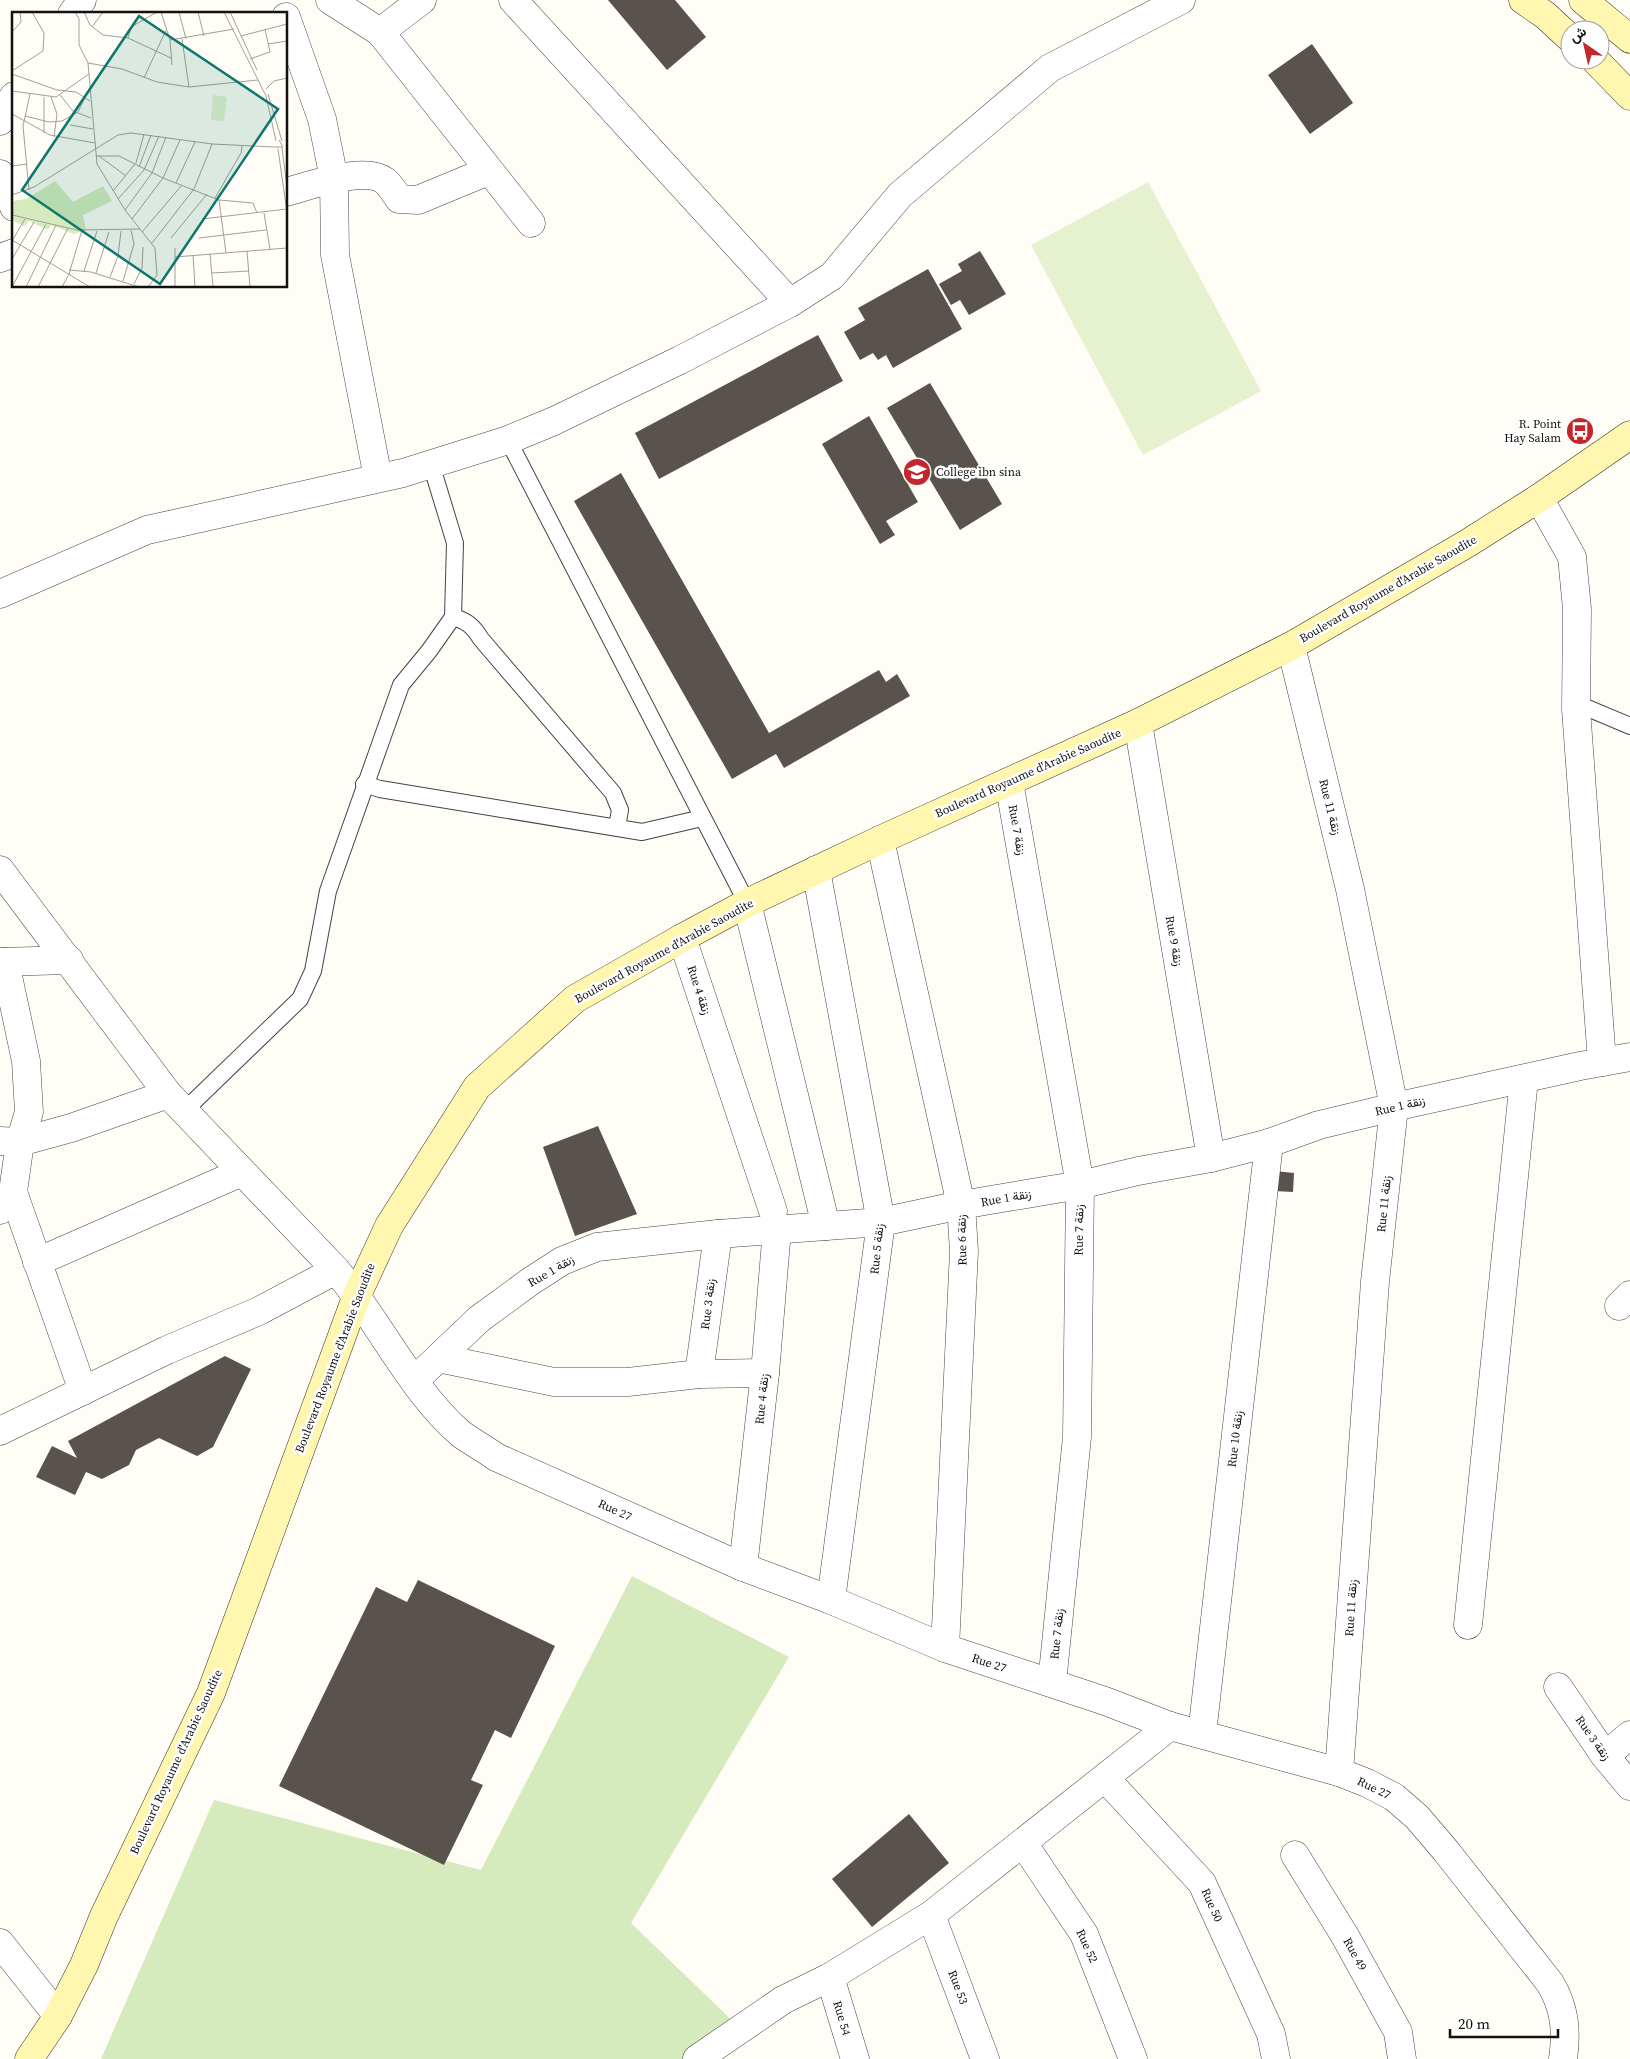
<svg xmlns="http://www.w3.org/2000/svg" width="1630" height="2059" viewBox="0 0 1630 2059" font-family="'Source Serif 4',Vazirmatn,serif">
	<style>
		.green { fill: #d5ebbd }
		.pitch { fill: #e6f2cf }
		.building { fill: #5a524d }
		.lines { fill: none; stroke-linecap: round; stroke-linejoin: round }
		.service-casing { stroke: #444; stroke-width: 18 }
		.minor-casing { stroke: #444; stroke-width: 29 }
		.secondary-casing { stroke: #333; stroke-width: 29 }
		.service { stroke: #fff; stroke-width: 16 }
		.minor { stroke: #fff; stroke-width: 28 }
		.secondary { stroke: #fff6b0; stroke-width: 28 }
		.labels { text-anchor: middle; stroke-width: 5; stroke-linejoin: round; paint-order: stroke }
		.poi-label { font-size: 12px; fill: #111; stroke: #fff; text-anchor: end }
		.street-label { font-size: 12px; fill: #111; stroke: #fff }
		.inset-road { fill: none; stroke: #a09f9a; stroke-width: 1 }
		.view { fill: #0f766e; fill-opacity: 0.15; stroke: #0f766e; stroke-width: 2.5 }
		.inset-edge { fill: none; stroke: #111; stroke-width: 2.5 }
	</style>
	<rect width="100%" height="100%" fill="#fffdf5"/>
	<path class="green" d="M632,1576L789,1657L631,1923L742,2030L718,2059H101L214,1800L481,1870Z"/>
	<path class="pitch" d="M1148,182L1261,391L1143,455L1031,245Z"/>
	<g class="building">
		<path d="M608,0H675L706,37L667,70Z"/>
		<path d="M1312,44L1353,103L1310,134L1268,75Z"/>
		<path d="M980,251L1006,294L969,315L960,300L951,305L939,284L962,271L958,264Z"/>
		<path d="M928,269L962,329L893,368L886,355L878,360L873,353L860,360L844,332L865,320L858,308Z"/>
		<path d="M818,335L843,381L659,479L635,433Z"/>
		<path d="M930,383L1002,504L960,530L887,408Z"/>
		<path d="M869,416L918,502L886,521L895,535L880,544L822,444Z"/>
		<path d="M621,473L769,733L879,670L886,682L897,674L910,696L784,768L776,754L732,779L574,501Z"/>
		<path d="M598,1126L637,1214L575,1236L543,1147Z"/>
		<path d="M1275,1171L1294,1173L1293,1192L1274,1191Z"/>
		<path d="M225,1356L251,1369L213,1447L197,1456L159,1438L136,1450L129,1465L102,1479L86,1472L75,1495L36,1477L52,1446L77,1458L68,1441Z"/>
		<path d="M418,1580L555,1646L511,1738L495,1730L471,1780L483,1785L444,1865L279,1786L376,1587L407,1602Z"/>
		<path d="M909,1814L949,1863L872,1927L832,1879Z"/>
	</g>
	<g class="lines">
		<defs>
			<g id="service">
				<path d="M508,440L747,903"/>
				<path d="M453,617C467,621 473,626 481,639L613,793L620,810L617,827"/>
				<path d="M1576,709L1585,707L1630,726"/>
				<path d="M364,784L380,789L642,832L702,818"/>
				<path d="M184,1111L300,999L313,971L328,891L401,685L429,651L453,617L455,543L431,464"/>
			</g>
			<g id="minor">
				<path d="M330,0L380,32L531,223"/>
				<path d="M513,0L790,303"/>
				<path d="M72,14L82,0"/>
				<path d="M286,17L322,119L334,179L335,255L378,478"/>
				<path d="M380,32L422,0"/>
				<path d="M0,121L4,110L14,96"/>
				<path d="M0,174L14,207"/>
				<path d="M286,192C309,186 365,165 385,181C390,185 395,193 399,199L418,200L488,171"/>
				<path d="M0,258L14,253"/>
				<path d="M1539,498L1572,557L1577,609L1576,709L1602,1062"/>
				<path d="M0,594L147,530L403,473L508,440L554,421L680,360L790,303L832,276L900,195L1050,68L1181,0"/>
				<path d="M1291,646L1350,889L1394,1107L1375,1282L1339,1772"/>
				<path d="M1138,723L1211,1158"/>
				<path d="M1009,782L1080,1185L1077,1437L1052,1683"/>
				<path d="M880,840L961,1205L964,1251L945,1648"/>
				<path d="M0,870L168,1094L336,1270C379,1321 411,1391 461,1434C472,1442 485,1449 496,1457L743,1567L831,1600L945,1648L1105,1701L1170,1726L1339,1772L1367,1783L1394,1797L1417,1817L1446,1851L1550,1983C1565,2008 1567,2031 1563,2059"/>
				<path d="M816,870L881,1222L831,1600"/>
				<path d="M747,903L826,1226"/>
				<path d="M682,938L773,1211"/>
				<path d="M0,962L69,960"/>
				<path d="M0,1141L20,1142L71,1128L168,1094"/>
				<path d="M13,1192L83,1391"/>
				<path d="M0,1210L13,1192L20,1142L29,1112L26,1061L5,962"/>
				<path d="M37,1262L242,1172"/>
				<path d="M1619,1306L1630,1295"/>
				<path d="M438,1358L554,1382H628L699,1374L765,1373"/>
				<path d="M699,1374L718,1234"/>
				<path d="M415,1380L479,1319L531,1281L562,1261L597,1247L718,1234L881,1222L961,1205L1080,1185L1138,1171L1211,1158L1269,1143L1319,1125L1394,1107L1580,1066L1630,1057"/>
				<path d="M0,1431L167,1350L259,1311L336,1270"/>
				<path d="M743,1567L765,1373L777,1229"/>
				<path d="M1468,1625L1524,1079"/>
				<path d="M1558,1687L1605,1756L1630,1786"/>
				<path d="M1202,1734L1269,1143"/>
				<path d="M1605,1756L1630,1735"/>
				<path d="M1105,1778L1202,1883L1271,2034L1276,2059"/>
				<path d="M1023,1843L1084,1934L1133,2059"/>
				<path d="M1295,1855L1345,1936L1398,2032L1402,2059"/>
				<path d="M931,1915L985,2059"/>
				<path d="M0,1943L58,2016"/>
				<path d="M830,1977L855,2059"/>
				<path d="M697,2059L783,2000L830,1977L931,1915L1170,1726"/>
			</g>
			<g id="secondary">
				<path d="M1523,0L1545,15L1570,38"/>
				<path d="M1583,0L1630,39"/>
				<path d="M1595,60L1630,96"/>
				<path d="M29,2059L58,2016L84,1965L104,1916L211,1693L357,1295L389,1226L477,1087L575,999L682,938L747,903L880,840L1138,723L1291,646L1468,543L1539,498L1630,435"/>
			</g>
		</defs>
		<use href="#service" class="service-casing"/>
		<use href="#minor" class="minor-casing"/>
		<use href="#secondary" class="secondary-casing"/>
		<use href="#service" class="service"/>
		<use href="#minor" class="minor"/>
		<use href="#secondary" class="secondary"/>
	</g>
	<defs>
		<symbol id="bus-disc" viewBox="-11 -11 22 22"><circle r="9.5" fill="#c4262e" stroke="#fff"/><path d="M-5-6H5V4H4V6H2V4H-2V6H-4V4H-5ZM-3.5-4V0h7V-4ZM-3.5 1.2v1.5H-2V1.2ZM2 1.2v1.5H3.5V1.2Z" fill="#fff"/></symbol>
		<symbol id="school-disc" viewBox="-11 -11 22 22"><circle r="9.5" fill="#c4262e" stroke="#fff"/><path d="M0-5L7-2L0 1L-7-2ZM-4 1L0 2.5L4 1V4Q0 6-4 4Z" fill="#fff"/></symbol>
	</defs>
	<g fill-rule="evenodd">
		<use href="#bus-disc" x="1564" y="415" width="32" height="32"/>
		<use href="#school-disc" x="901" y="456" width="32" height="32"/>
	</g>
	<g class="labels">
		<g class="poi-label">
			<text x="1561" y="428">R. Point<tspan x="1561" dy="14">Hay Salam</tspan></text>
			<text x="936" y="476" text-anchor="start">College ibn sina</text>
		</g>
		<g class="street-label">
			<text transform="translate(1388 589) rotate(-30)" y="4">Boulevard Royaume d'Arabie Saoudite</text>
			<text transform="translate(1028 773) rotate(-24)" y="4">Boulevard Royaume d'Arabie Saoudite</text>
			<text transform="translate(1330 807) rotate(76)" y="4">Rue 11 زنقة</text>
			<text transform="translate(1017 830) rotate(80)" y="4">Rue 7 زنقة</text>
			<text transform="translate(1174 941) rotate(80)" y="4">Rue 9 زنقة</text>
			<text transform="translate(664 951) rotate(-29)" y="4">Boulevard Royaume d'Arabie Saoudite</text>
			<text transform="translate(699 990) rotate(72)" y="4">Rue 4 زنقة</text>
			<text transform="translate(1400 1106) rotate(-13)" y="4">Rue 1 زنقة</text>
			<text transform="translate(1006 1198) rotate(-10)" y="4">Rue 1 زنقة</text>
			<text transform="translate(1384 1204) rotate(-84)" y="4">Rue 11 زنقة</text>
			<text transform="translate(1079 1230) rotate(-89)" y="4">Rue 7 زنقة</text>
			<text transform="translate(962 1240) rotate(-91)" y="4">Rue 6 زنقة</text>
			<text transform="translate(877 1249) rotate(-84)" y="4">Rue 5 زنقة</text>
			<text transform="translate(551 1271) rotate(-30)" y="4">Rue 1 زنقة</text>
			<text transform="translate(708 1304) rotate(-83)" y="4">Rue 3 زنقة</text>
			<text transform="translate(335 1358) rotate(-69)" y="4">Boulevard Royaume d'Arabie Saoudite</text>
			<text transform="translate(762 1399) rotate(-84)" y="4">Rue 4 زنقة</text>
			<text transform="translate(1235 1439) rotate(-83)" y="4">Rue 10 زنقة</text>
			<text transform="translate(615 1510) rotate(24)" y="4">Rue 27</text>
			<text transform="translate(1351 1608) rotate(-86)" y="4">Rue 11 زنقة</text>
			<text transform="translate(1057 1634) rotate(-84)" y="4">Rue 7 زنقة</text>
			<text transform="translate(989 1663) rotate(18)" y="4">Rue 27</text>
			<text transform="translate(1593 1738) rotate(55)" y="4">Rue 3 زنقة</text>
			<text transform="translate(176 1762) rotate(-65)" y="4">Boulevard Royaume d'Arabie Saoudite</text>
			<text transform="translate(1374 1788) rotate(26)" y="4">Rue 27</text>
			<text transform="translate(1212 1905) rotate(66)" y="4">Rue 50</text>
			<text transform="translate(1087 1946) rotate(65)" y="4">Rue 52</text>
			<text transform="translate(1355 1954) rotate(61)" y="4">Rue 49</text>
			<text transform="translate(958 1987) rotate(69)" y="4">Rue 53</text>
			<text transform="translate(842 2018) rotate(73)" y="4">Rue 54</text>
		</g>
	</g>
	<g transform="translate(12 12)">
		<rect width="275" height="275" fill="#fffdf5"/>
		<path d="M43,169L61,190L91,174L100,189L71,203L74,218L62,222L39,213L36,218L17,209L12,214L0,208V189L14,187Z" fill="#d5ebbd"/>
		<path d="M201,83L215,85L212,109L199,108Z" fill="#e6f2cf"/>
		<path class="inset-road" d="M63,0L67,7V33L76,51L85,152L113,198L143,236L145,263L136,275M72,0L78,13L91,23L116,26L159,46M149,0L158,28L160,53M167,0L174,27M186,0L192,24M212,0L254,84L264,129M218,0L245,58M80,15L91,0M0,20L9,10L8,0M229,24L275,12M116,26L119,15L145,0M170,27L177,75M158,28L222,17M256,32L275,29M238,47L258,40L253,17M76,51L110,57L145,70L177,75L246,68M0,59L31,39L32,21L20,0M0,62L45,78L64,80L78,89M132,66L154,18M254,77L262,69L275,66M0,79L44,85L77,62M256,82L270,129M48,83L61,99L79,106M32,85V121M39,85L45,102L42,125M0,102L38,123L83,131M13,104L37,110L50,109L66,100L73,85M58,113L81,117M263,135H271L267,128M270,136L275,175M266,137L275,200M84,144H107L151,166L207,188L241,191L245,201M87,144L114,164M124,151L132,122M0,154L15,152M127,155L139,123M164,171L183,130M17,178L11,114L18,82M101,179L123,152M0,183L22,175L106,123L119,121L200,132L263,135M203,186L229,141L230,134M106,187L132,158L147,124M207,188L214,241M113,198L140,161L154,125M252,201L258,237M0,203L65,218L128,217M120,207L151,166L168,128M190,207L275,197M130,220L170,173M159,226L195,182M187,226L254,218M0,228L78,275M0,229L13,207M140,231L182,177L200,132M235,239L238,275M198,242L201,275M181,243L183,275M163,245L275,236M0,247L22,210M57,258L79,260L127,275M72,259L85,219M84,261L97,220M200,261L237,259M98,265L106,244L109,219M111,269L122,232L119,218M122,272L130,256L131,235M0,275L34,212M14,275L44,213M26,275L56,216M50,275L57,262L70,218M163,275V236"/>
		<path class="view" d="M127,4L266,97L148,272L10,178Z"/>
		<rect width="275" height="275" class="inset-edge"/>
	</g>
	<g transform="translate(1585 45) rotate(326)"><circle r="24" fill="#ffffff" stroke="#a0a0a0"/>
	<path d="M0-4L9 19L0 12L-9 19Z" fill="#c4262e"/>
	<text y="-8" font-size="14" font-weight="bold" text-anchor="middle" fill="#111111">ش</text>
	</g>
	<path d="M1450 2029v8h108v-8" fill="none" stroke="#111111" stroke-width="2.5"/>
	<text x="1458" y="2029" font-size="15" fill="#111111" stroke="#ffffff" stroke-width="4" paint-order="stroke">20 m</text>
</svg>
